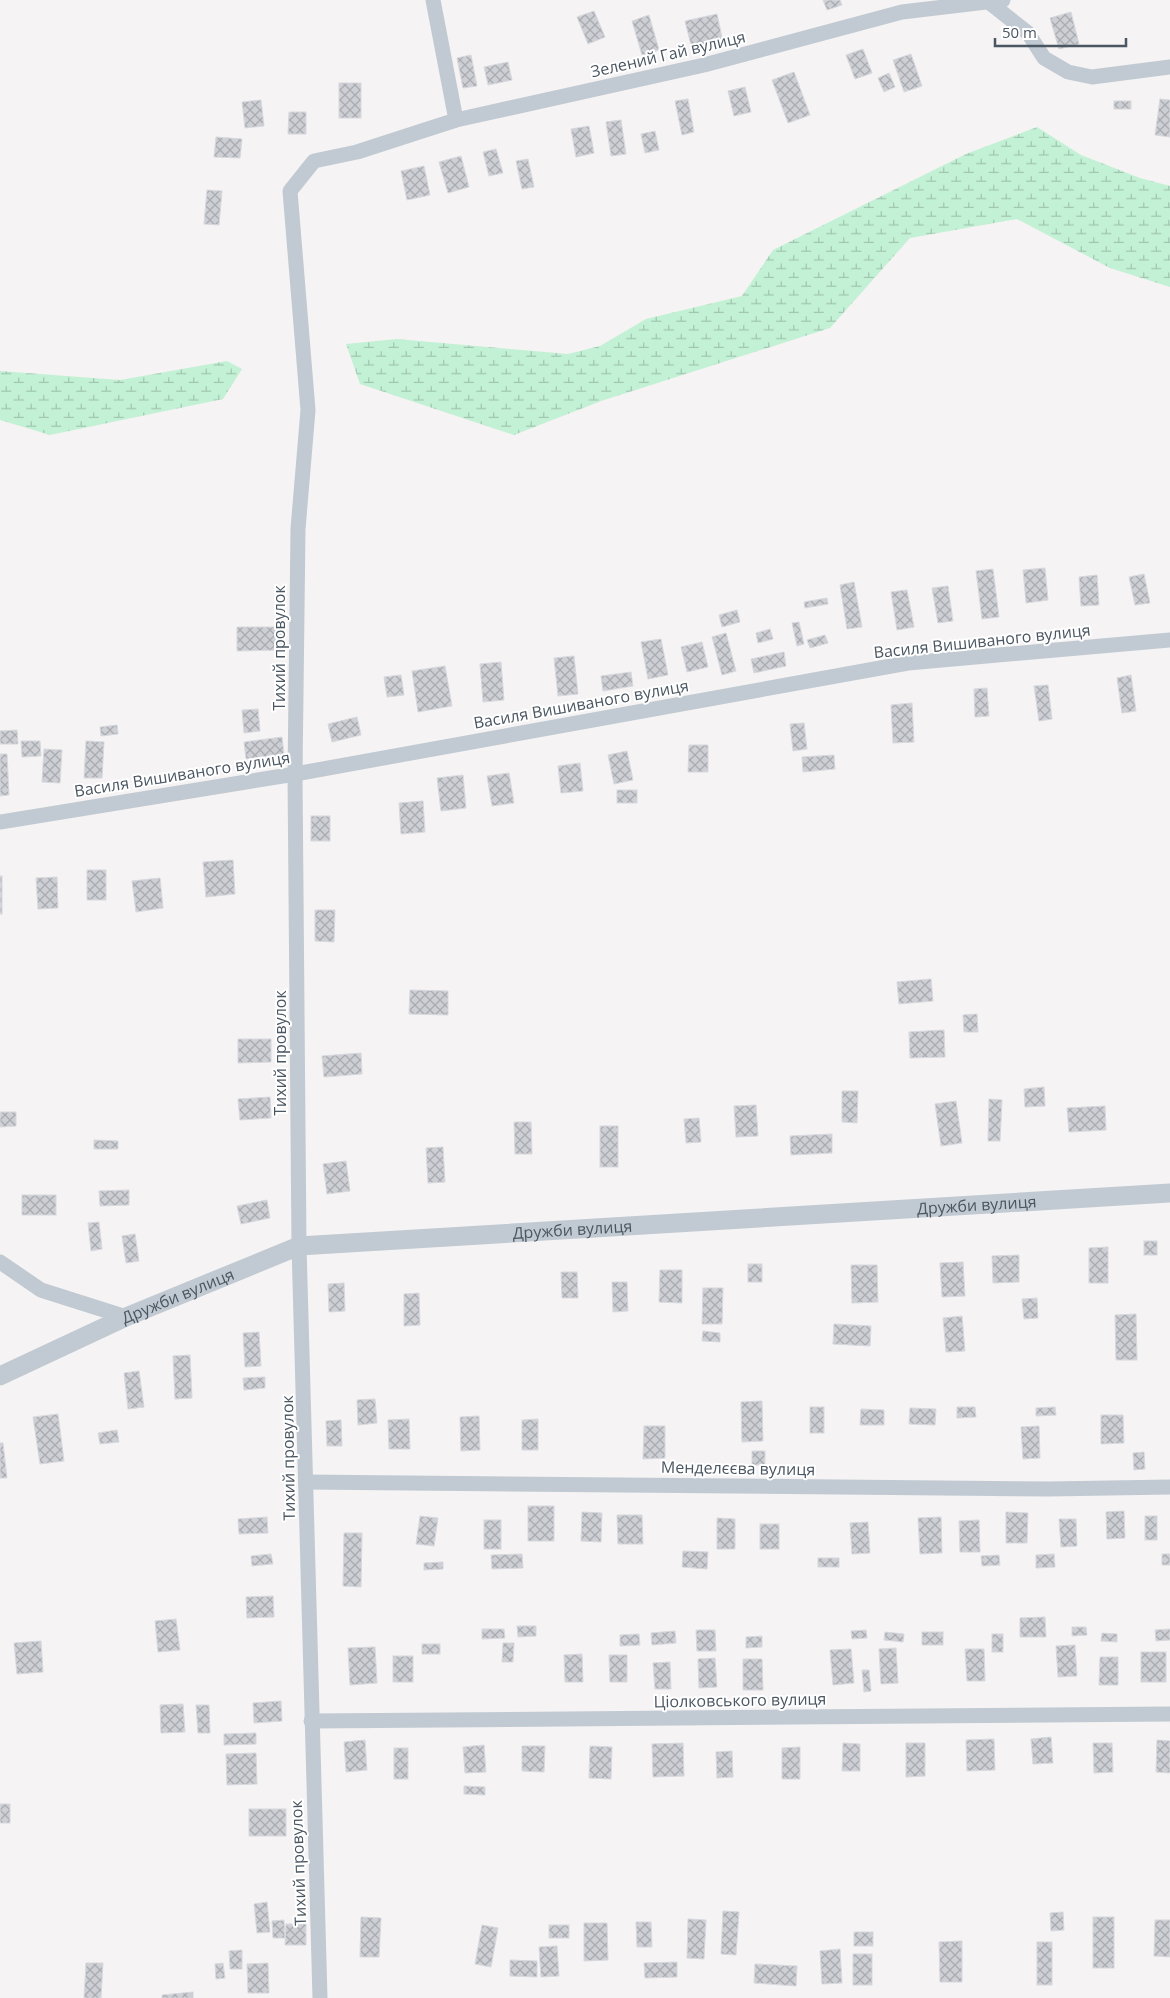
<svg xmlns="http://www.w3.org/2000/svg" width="1170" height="1998" viewBox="0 0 1170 1998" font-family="'Open Sans',sans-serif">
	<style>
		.wetland { fill: url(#wetland-marsh) }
		.building { fill: url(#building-cross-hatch); stroke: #d7d9de }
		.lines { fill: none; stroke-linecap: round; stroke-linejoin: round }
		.minor { stroke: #c1cad2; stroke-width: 15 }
		.tertiary { stroke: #c1cad2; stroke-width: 19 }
		.labels { text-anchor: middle; stroke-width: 4; stroke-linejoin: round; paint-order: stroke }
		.street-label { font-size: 16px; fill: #4a5661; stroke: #fff }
	</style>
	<defs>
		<pattern id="wetland-marsh" width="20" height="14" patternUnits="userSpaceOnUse" patternTransform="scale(1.25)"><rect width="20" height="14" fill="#c3f1d5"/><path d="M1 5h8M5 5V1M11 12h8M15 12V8" fill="none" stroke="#a0c6b0"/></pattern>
		<pattern id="building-cross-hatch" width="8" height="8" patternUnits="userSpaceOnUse" patternTransform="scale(1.25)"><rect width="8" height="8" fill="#cdcfd5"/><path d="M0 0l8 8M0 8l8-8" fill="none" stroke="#a8abb0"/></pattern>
	</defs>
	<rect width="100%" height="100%" fill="#f5f3f3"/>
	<g class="wetland">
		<path d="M1037,127L1081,155L1140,178L1170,186V287L1110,268L1017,219L910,238L830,328L601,401L514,435L360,384L346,344L397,339L568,354L600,346L646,319L742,296L773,250L966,154Z"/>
		<path d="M227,361L242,369L223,399L50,435L0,420V371L120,380Z"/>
	</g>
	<g class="building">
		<path d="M823,0H840L842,5L827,10Z"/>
		<path d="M594,11L605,37L588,44L577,17Z"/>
		<path d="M1071,12L1079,44L1059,49L1050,18Z"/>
		<path d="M717,14L723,42L692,49L685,21Z"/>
		<path d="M649,15L659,50L642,55L632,21Z"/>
		<path d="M863,49L872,73L855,79L846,55Z"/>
		<path d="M911,54L922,86L904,92L893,60Z"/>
		<path d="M471,55L477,86L463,88L457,58Z"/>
		<path d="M508,62L512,80L488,85L484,67Z"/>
		<path d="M794,72L810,115L788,123L772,80Z"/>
		<path d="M889,73L895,87L884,92L878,78Z"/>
		<rect x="339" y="83" width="22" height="35"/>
		<path d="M745,87L751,112L734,116L728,91Z"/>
		<path d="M688,99L694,132L682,135L675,101Z"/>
		<path d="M1160,99L1170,100V137L1155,135Z"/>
		<path d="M261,100L264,126L245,128L242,102Z"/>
		<rect x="1114" y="101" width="17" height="8"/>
		<path d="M289,112H306V134H288Z"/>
		<path d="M621,120L626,154L611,156L606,122Z"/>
		<path d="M589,126L594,153L576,157L571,129Z"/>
		<path d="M655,131L659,150L645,153L641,134Z"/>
		<path d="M216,137L242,139L240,158L214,157Z"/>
		<path d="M496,149L503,173L489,176L483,152Z"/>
		<path d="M461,156L469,187L448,193L439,162Z"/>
		<path d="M528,159L534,187L522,189L516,161Z"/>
		<path d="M424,166L430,195L407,200L401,171Z"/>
		<path d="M207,190L222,191L219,225L204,224Z"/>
		<path d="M1045,568L1048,600L1026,603L1023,570Z"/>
		<path d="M993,569L999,617L982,619L976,571Z"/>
		<path d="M1144,574L1150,603L1135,605L1129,577Z"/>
		<path d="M1097,575L1099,605L1081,606L1079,577Z"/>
		<path d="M854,582L862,627L847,629L840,585Z"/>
		<path d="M948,586L953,621L938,623L932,588Z"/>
		<path d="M907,590L914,627L897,630L891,592Z"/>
		<path d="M827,598L828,604L805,608L804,602Z"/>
		<path d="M737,610L740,622L722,627L719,615Z"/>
		<path d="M799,622L804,644L797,646L792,623Z"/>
		<path d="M237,627H282V650L237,651Z"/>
		<path d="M770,629L773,639L758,643L756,633Z"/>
		<path d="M726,633L736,671L722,675L712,637Z"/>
		<path d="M825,635L828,643L810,648L807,640Z"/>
		<path d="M661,639L668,675L648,679L641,642Z"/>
		<path d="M702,642L708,667L687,672L681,647Z"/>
		<path d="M784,652L786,666L754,673L751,659Z"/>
		<path d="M574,656L578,694L558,696L554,658Z"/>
		<path d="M501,662L504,700L483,702L480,664Z"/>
		<path d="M445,666L452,706L418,712L412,671Z"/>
		<path d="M631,672L633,686L603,691L601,676Z"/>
		<path d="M401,675L404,695L387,697L384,677Z"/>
		<path d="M1131,675L1136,711L1122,713L1117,678Z"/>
		<path d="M1048,685L1052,719L1039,721L1034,686Z"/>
		<path d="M987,688L989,716L975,717L974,689Z"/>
		<path d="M912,703L914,742L893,743L891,705Z"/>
		<path d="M258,709L260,731L244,733L242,710Z"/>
		<path d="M357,717L361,735L332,742L328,724Z"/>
		<path d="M804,723L807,749L793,751L790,724Z"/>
		<path d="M117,725L118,734L101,736L100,727Z"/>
		<path d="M17,730L18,744H0V731Z"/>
		<path d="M282,737L284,754L246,759L244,742Z"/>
		<path d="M21,741H40L41,756L22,757Z"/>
		<path d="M86,741L104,742L102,778H84Z"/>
		<path d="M689,745H708V772H688Z"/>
		<path d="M44,749L62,750L60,783L42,782Z"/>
		<path d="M627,751L633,780L614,784L608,755Z"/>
		<path d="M0,754H7L9,795L0,796Z"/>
		<path d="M834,755L835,769L803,772L802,757Z"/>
		<path d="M580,763L583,791L561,793L558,766Z"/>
		<path d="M509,773L514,803L492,806L487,776Z"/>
		<path d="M463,775L466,808L441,811L437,778Z"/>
		<rect x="617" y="790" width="20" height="13"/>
		<path d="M423,801L425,832L401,834L399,803Z"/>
		<rect x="311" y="816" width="19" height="25"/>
		<path d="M233,860L235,894L206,897L203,862Z"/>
		<rect x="87" y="870" width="19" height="30"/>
		<rect x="0" y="876" width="2" height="38"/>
		<path d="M57,877L58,908L38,909L36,878Z"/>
		<path d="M160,878L163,908L136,912L132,881Z"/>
		<path d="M315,910H335L334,942L315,941Z"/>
		<path d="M931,979L933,1001L899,1004L897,982Z"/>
		<path d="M410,990L448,991V1015L409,1014Z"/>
		<path d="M977,1014L978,1032H964L963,1015Z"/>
		<path d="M944,1030L945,1057L910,1058L909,1032Z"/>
		<path d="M238,1039H271V1062L238,1063Z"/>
		<path d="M361,1053L362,1074L324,1077L322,1056Z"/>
		<path d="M1044,1087L1045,1106L1025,1107L1024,1089Z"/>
		<path d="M842,1091H858L857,1123L842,1122Z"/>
		<path d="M270,1097L271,1118L240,1120L238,1099Z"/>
		<path d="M989,1099L1002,1100L1000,1141H988Z"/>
		<path d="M956,1101L962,1143L941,1146L935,1104Z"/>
		<path d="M756,1105L758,1136L736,1137L734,1106Z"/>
		<path d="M1105,1106L1106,1130L1069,1132L1067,1108Z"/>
		<path d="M0,1112H16V1126L0,1127Z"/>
		<path d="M699,1118L701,1142L686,1143L684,1119Z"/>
		<path d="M514,1122H531L532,1154H515Z"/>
		<rect x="600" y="1126" width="18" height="41"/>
		<path d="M832,1134V1153L791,1155L790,1136Z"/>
		<path d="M94,1140L118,1141V1149H94Z"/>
		<path d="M443,1147L445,1182L428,1183L426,1148Z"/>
		<path d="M346,1161L350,1191L327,1194L323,1164Z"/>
		<path d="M129,1190V1205L100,1206L99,1191Z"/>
		<rect x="22" y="1195" width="34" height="20"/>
		<path d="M267,1200L270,1218L241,1224L237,1206Z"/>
		<path d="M99,1222L102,1249L91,1251L88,1223Z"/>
		<path d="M135,1234L139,1261L126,1263L122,1236Z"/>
		<rect x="1144" y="1241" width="13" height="14"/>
		<path d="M1108,1247V1283H1089V1248Z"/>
		<path d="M1019,1255V1282L993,1283L992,1256Z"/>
		<path d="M963,1262L965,1296L942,1297L940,1263Z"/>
		<rect x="748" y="1264" width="14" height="18"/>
		<path d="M851,1265H877L878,1302L852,1303Z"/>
		<path d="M660,1270H682V1303L659,1302Z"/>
		<path d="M561,1272H577L578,1298H562Z"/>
		<path d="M612,1282H627L628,1311L613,1312Z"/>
		<path d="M344,1283L345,1311L329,1312L328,1284Z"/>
		<path d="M703,1288H723L722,1324H702Z"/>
		<path d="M419,1293L420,1325L404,1326V1294Z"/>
		<path d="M1037,1298L1038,1318L1024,1319L1022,1299Z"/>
		<path d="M1136,1314L1137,1360H1116L1115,1315Z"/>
		<path d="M962,1316L965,1351L946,1352L943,1318Z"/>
		<path d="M834,1324L871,1326L870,1346L833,1344Z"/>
		<path d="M703,1331L720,1333V1342L702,1341Z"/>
		<path d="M259,1332L261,1366L245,1367L243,1333Z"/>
		<path d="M190,1355L192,1398L175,1399L173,1356Z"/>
		<path d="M139,1371L144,1407L128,1409L124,1373Z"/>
		<path d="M265,1377V1388L244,1390L243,1378Z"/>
		<path d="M375,1399L377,1423L358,1425L357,1400Z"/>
		<path d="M762,1401L763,1441L742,1442L741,1402Z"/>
		<rect x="810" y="1407" width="14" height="26"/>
		<path d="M957,1407H975L976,1417L957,1418Z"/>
		<path d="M1055,1407L1056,1415L1036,1416V1408Z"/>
		<path d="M910,1408L936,1409L935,1425L909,1424Z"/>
		<path d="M861,1409L884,1410V1425H860Z"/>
		<path d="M58,1414L64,1461L40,1464L33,1417Z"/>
		<path d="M1101,1415H1123L1124,1443L1101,1444Z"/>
		<path d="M479,1416L480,1450L461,1451L460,1417Z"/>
		<path d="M409,1419L410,1449H389L388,1420Z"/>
		<path d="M538,1419V1450H522V1420Z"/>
		<path d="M341,1420L342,1446H327L326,1421Z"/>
		<path d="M644,1426H665V1458L643,1459Z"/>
		<path d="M1039,1426L1040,1458L1023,1459L1021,1427Z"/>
		<path d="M117,1430L119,1442L100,1444L98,1433Z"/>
		<path d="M0,1443H3L7,1478H0Z"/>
		<rect x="752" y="1451" width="13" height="14"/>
		<path d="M1144,1452L1145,1469L1134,1470L1133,1453Z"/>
		<rect x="528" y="1506" width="26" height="35"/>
		<path d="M1124,1511L1125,1538L1107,1539L1106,1512Z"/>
		<path d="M582,1512L602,1513L601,1542L581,1541Z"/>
		<path d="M1006,1512L1028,1513L1027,1543H1006Z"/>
		<path d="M617,1515H642L643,1544H618Z"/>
		<path d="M420,1516L438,1518L434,1546L416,1544Z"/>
		<rect x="1145" y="1516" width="12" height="24"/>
		<path d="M267,1517L268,1533L239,1534L238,1519Z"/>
		<path d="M941,1517L942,1553L920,1554L918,1518Z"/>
		<path d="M717,1518L735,1519V1549H717Z"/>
		<path d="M1059,1519H1076L1077,1546L1061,1547Z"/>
		<rect x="484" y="1520" width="17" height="29"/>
		<path d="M979,1520L980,1552H960L959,1521Z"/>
		<path d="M868,1522L870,1553L852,1554L850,1523Z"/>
		<rect x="760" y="1524" width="19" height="25"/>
		<path d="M344,1533H362L361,1587L343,1586Z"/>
		<path d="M683,1551L708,1552L707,1569L682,1567Z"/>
		<path d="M271,1554L273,1564L252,1566L251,1556Z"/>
		<path d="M522,1554L523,1568L492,1569L491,1555Z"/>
		<path d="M1054,1554L1055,1567L1036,1568V1555Z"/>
		<rect x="1162" y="1554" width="8" height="11"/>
		<path d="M999,1555L1000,1565L982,1566L981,1556Z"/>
		<rect x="818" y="1558" width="21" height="9"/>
		<path d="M443,1562V1569L424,1570V1563Z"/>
		<path d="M273,1596L274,1617L247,1618L246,1597Z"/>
		<path d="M1045,1617L1046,1637H1020V1618Z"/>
		<path d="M176,1619L180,1650L158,1652L155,1621Z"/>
		<path d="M517,1626H536V1636L518,1637Z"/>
		<path d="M1072,1627H1086L1087,1635L1072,1636Z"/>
		<path d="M482,1629H504L505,1638L482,1639Z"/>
		<path d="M1170,1629V1640L1156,1641L1155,1630Z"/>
		<path d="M696,1630H715L716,1651H697Z"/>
		<path d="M866,1630L867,1638L852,1639L851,1631Z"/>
		<path d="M675,1631L676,1643L652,1645L651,1633Z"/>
		<path d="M885,1632L904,1634L903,1642L884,1640Z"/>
		<rect x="922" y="1632" width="21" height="13"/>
		<path d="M1102,1633L1117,1634V1642L1101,1641Z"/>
		<path d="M639,1634L640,1645L620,1646V1635Z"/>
		<rect x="992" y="1634" width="11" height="18"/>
		<path d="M762,1636V1647L746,1648V1637Z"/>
		<path d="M41,1641L43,1672L17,1674L14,1643Z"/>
		<path d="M503,1643H514L513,1662H502Z"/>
		<rect x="422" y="1644" width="18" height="10"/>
		<path d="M1075,1645L1077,1676L1058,1677L1056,1646Z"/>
		<path d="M375,1647L377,1683L350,1685L348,1648Z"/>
		<path d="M896,1648L898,1683L881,1684L879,1649Z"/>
		<path d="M851,1649L854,1683L833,1685L830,1650Z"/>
		<path d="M965,1649H984L985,1681H967Z"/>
		<rect x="1141" y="1652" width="25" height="30"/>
		<path d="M582,1654L583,1682H565L564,1655Z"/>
		<path d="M609,1655H627V1682H610Z"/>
		<rect x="393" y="1656" width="20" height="26"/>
		<path d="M1100,1657H1118V1685H1099Z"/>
		<path d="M715,1658L717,1687L699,1688L698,1659Z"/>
		<path d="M743,1659H762L763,1690H743Z"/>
		<path d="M670,1662L671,1689H655L653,1663Z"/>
		<path d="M862,1670H869L871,1691L864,1692Z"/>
		<path d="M281,1701L282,1721L254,1723L253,1703Z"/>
		<path d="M183,1704L185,1732L161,1733L160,1705Z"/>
		<path d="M196,1705H209L210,1733H198Z"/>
		<path d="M256,1733V1744L224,1745V1734Z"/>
		<path d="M1051,1737L1053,1763L1033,1764L1031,1739Z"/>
		<path d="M994,1739L995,1770L967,1771L966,1740Z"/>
		<path d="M365,1740L367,1770L346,1772L344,1742Z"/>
		<path d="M1157,1740L1170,1741V1773L1156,1772Z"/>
		<path d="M683,1743L684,1776L653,1777L652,1744Z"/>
		<path d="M843,1743L860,1744V1771H842Z"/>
		<path d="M906,1743H925V1776L906,1777Z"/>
		<path d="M1093,1743H1112L1113,1772L1094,1773Z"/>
		<path d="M484,1745L486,1772L465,1773L463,1747Z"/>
		<path d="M522,1746H545L544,1772L522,1771Z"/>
		<path d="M590,1746L612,1747L611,1779L589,1778Z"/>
		<path d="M800,1747V1779H782V1748Z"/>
		<rect x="394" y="1748" width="14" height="31"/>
		<path d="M732,1751L733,1777L717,1778L716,1752Z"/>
		<path d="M256,1753L257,1784L227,1785L226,1754Z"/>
		<path d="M464,1786L485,1787V1795L464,1794Z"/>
		<rect x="0" y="1804" width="10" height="19"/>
		<rect x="249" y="1809" width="37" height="27"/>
		<path d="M267,1902L270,1932L257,1933L254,1904Z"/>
		<path d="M723,1911L739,1912L736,1955L721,1954Z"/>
		<path d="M1063,1912L1064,1930L1051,1931L1050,1913Z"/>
		<path d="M361,1917L381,1918L379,1957H360Z"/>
		<rect x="1093" y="1917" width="21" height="51"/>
		<path d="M688,1919L706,1920L704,1959L687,1958Z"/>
		<path d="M284,1920L285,1938H273L272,1921Z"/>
		<path d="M1155,1920H1170V1957L1154,1956Z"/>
		<path d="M636,1922H651L652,1947H637Z"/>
		<path d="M584,1923H607L608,1960L584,1961Z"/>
		<path d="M286,1924H306V1945H285Z"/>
		<path d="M482,1925L498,1928L491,1967L475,1964Z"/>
		<rect x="549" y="1925" width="20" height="13"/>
		<rect x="854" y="1932" width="19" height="14"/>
		<path d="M962,1941V1982H940L939,1942Z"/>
		<rect x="1037" y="1942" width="15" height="43"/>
		<path d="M557,1946L559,1976L541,1977L539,1947Z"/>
		<path d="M840,1949L842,1983L822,1984L820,1951Z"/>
		<path d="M242,1950V1969H230L229,1951Z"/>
		<rect x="853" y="1954" width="19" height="31"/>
		<path d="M510,1960L537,1961V1977L510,1976Z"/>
		<path d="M677,1962V1977L645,1978L644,1963Z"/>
		<path d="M86,1963H103L101,1998H84Z"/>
		<path d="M223,1963L225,1978L216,1979L215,1964Z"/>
		<path d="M268,1963L269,1993H248L247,1964Z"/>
		<path d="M755,1964L797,1966L796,1986L754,1983Z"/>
		<path d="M193,1992V1998H162V1995Z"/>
	</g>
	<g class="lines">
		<g class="minor">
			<path d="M433,0L456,120"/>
			<path d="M990,3L1028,33L1044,58L1068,72L1092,77L1170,67"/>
			<path d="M0,822L295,774L908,663L1170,640"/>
			<path d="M0,1262L41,1290L126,1317"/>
			<path d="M306,1482L1048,1489L1170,1487"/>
			<path d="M311,1721L1170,1714"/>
			<path d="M320,1998L299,1246L295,774L298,529L308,410L290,191L314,161L357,152L456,120L704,65L902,12L1003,0"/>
		</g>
		<path class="tertiary" id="s1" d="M0,1376L126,1317L299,1246L1170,1193"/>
	</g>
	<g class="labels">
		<g class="street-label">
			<text transform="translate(668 54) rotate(-13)" y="6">Зелений Гай вулиця</text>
			<text transform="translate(982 641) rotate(-6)" y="6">Василя Вишиваного вулиця</text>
			<text transform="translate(279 648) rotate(-90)" y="6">Тихий провулок</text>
			<text transform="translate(581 704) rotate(-10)" y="6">Василя Вишиваного вулиця</text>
			<text transform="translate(182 774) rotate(-9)" y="6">Василя Вишиваного вулиця</text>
			<text transform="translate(280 1053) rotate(-90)" y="6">Тихий провулок</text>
			<text dy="6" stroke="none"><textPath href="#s1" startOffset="1005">Дружби вулиця</textPath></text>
			<text dy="6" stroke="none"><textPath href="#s1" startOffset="600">Дружби вулиця</textPath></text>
			<text dy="6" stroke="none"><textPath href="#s1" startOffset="195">Дружби вулиця</textPath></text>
			<text transform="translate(288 1458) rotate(-91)" y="6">Тихий провулок</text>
			<text transform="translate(738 1468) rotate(1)" y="6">Менделєєва вулиця</text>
			<text transform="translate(740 1700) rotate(-1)" y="6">Ціолковського вулиця</text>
			<text transform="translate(298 1863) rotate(-92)" y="6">Тихий провулок</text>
		</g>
	</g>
	<path d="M995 38v8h131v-8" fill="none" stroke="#4a5661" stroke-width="2.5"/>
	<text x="1002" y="38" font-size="15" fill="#4a5661" stroke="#ffffff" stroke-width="4" paint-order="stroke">50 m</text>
</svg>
